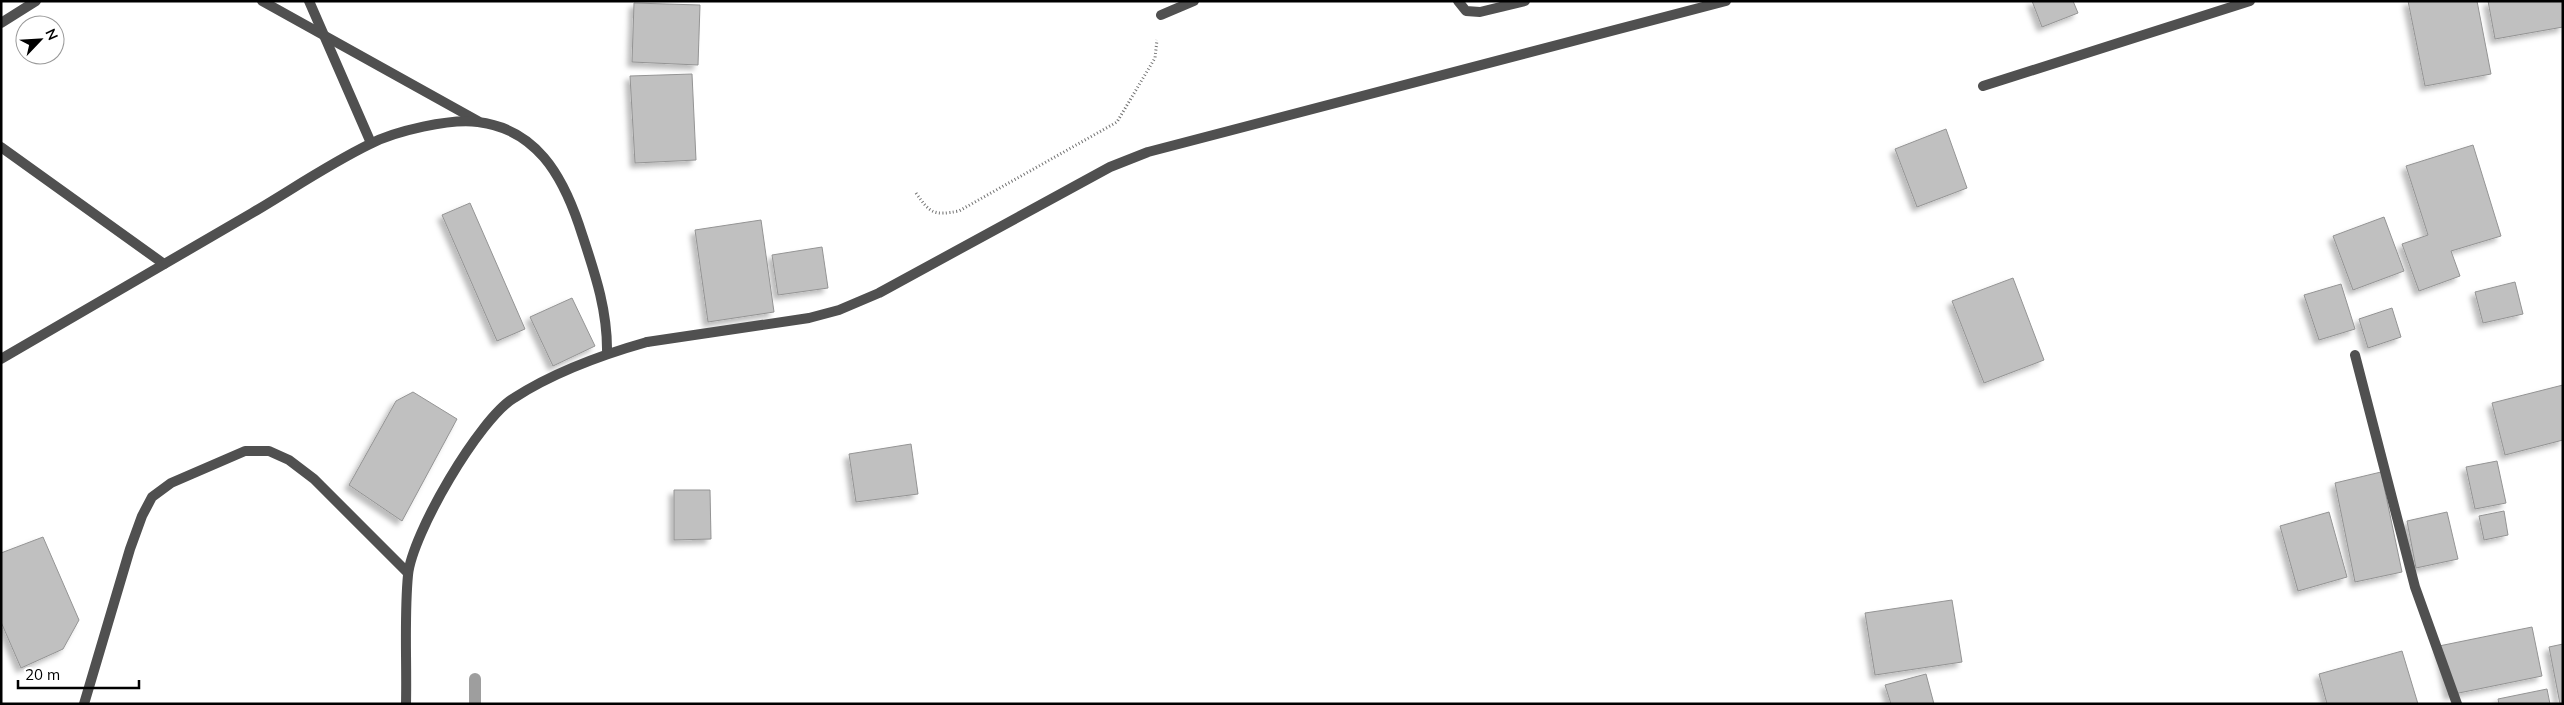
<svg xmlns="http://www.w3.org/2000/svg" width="2564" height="705" viewBox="0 0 2564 705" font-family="Mulish,sans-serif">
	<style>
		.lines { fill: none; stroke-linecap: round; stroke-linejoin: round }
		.stream { stroke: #9e9e9e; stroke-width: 12 }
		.building { fill: #c0c0c0; stroke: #949494; filter: url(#shadow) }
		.path { stroke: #727272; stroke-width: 3; stroke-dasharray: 1 2.5; stroke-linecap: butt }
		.lane { stroke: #505050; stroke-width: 10 }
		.street { stroke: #505050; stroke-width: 10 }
	</style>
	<defs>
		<filter id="shadow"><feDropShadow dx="-4.5" dy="4.5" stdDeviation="2.5" flood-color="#0004"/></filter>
	</defs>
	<rect width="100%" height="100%" fill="#fff"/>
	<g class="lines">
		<path class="stream" d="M475,704V679"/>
	</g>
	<g class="building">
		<path d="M2032,1H2073L2078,13L2042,27Z"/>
		<path d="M2408,1H2477L2491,74L2425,86Z"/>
		<path d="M2488,1H2563V27L2495,39Z"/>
		<path d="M634,3L700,5L698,65L632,62Z"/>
		<path d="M692,74L696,160L635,163L630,76Z"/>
		<path d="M1946,129L1967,188L1917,207L1895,149Z"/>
		<path d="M2473,145L2501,236L2451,251L2460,276L2419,291L2402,244L2428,235L2406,166Z"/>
		<path d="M470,203L525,329L497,341L442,215Z"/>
		<path d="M2384,217L2404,271L2353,290L2333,236Z"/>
		<path d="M761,220L774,312L708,322L695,230Z"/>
		<path d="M822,247L828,288L778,295L772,255Z"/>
		<path d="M2013,278L2044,360L1984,383L1952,301Z"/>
		<path d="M2515,282L2523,314L2483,323L2475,292Z"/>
		<path d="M2341,284L2355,329L2319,340L2304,295Z"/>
		<path d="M572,298L595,346L553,366L530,317Z"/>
		<path d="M2392,308L2401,337L2368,348L2359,319Z"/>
		<path d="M2563,385V440L2505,455L2492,403Z"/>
		<path d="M413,392L457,419L402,521L349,485L396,401Z"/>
		<path d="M911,444L918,494L856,502L849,454Z"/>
		<path d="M2497,461L2506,503L2475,509L2466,467Z"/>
		<path d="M2381,472L2402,572L2355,582L2335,483Z"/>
		<path d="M674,490H710L711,539L674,540Z"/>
		<path d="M2504,511L2508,535L2484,540L2479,516Z"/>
		<path d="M2329,512L2347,577L2298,591L2280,526Z"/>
		<path d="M2447,512L2458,559L2416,568L2407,521Z"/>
		<path d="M43,537L79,620L63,649L21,668L1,622V553Z"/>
		<path d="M1952,600L1962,662L1875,675L1865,613Z"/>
		<path d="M2532,627L2542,676L2449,695L2439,646Z"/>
		<path d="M2563,644V704H2560L2549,647Z"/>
		<path d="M2402,651L2418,704H2327L2319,674Z"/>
		<path d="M1926,674L1934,704H1891L1885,685Z"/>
		<path d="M2547,689L2550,704H2499L2498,699Z"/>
	</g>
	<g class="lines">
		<path class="path" d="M916,193C930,213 933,216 959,211L1117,122L1155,58L1157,40"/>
		<g class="lane">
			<path d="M262,1L478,121"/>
			<path d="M309,1L371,143"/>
			<path d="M1,23L36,1"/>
			<path d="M1,147L164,264"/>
			<path d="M1,359C85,310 168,262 252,213C291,190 329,164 370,144C395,131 451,118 478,122C536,129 562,175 579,225C593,268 608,308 607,354"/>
			<path d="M84,704L130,549L142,516L152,497L171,483L245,451H269L289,460L314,479L408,573"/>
			<path d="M406,704C407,661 404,617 408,575C412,534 479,419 514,398C554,372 601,355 647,342"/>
		</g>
		<g class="street">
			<path d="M1458,1L1466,11L1480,12L1525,1"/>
			<path d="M1161,15L1194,1"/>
			<path d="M1983,86L2250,1"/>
			<path d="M647,342L809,318L839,310L879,293L1110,167L1148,152L1726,1"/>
			<path d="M2355,355L2415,587L2457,704"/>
		</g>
	</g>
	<rect width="2564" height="705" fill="none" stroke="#000000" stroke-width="5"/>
	<g transform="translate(40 40) rotate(65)"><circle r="24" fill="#ffffff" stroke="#999999"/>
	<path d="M0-4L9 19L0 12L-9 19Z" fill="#000000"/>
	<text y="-8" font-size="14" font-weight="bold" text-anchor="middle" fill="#000000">N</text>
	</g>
	<path d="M18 680v8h121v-8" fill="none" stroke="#000000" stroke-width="2.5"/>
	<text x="25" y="680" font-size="15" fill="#000000" stroke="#ffffff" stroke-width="4" paint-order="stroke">20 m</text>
</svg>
